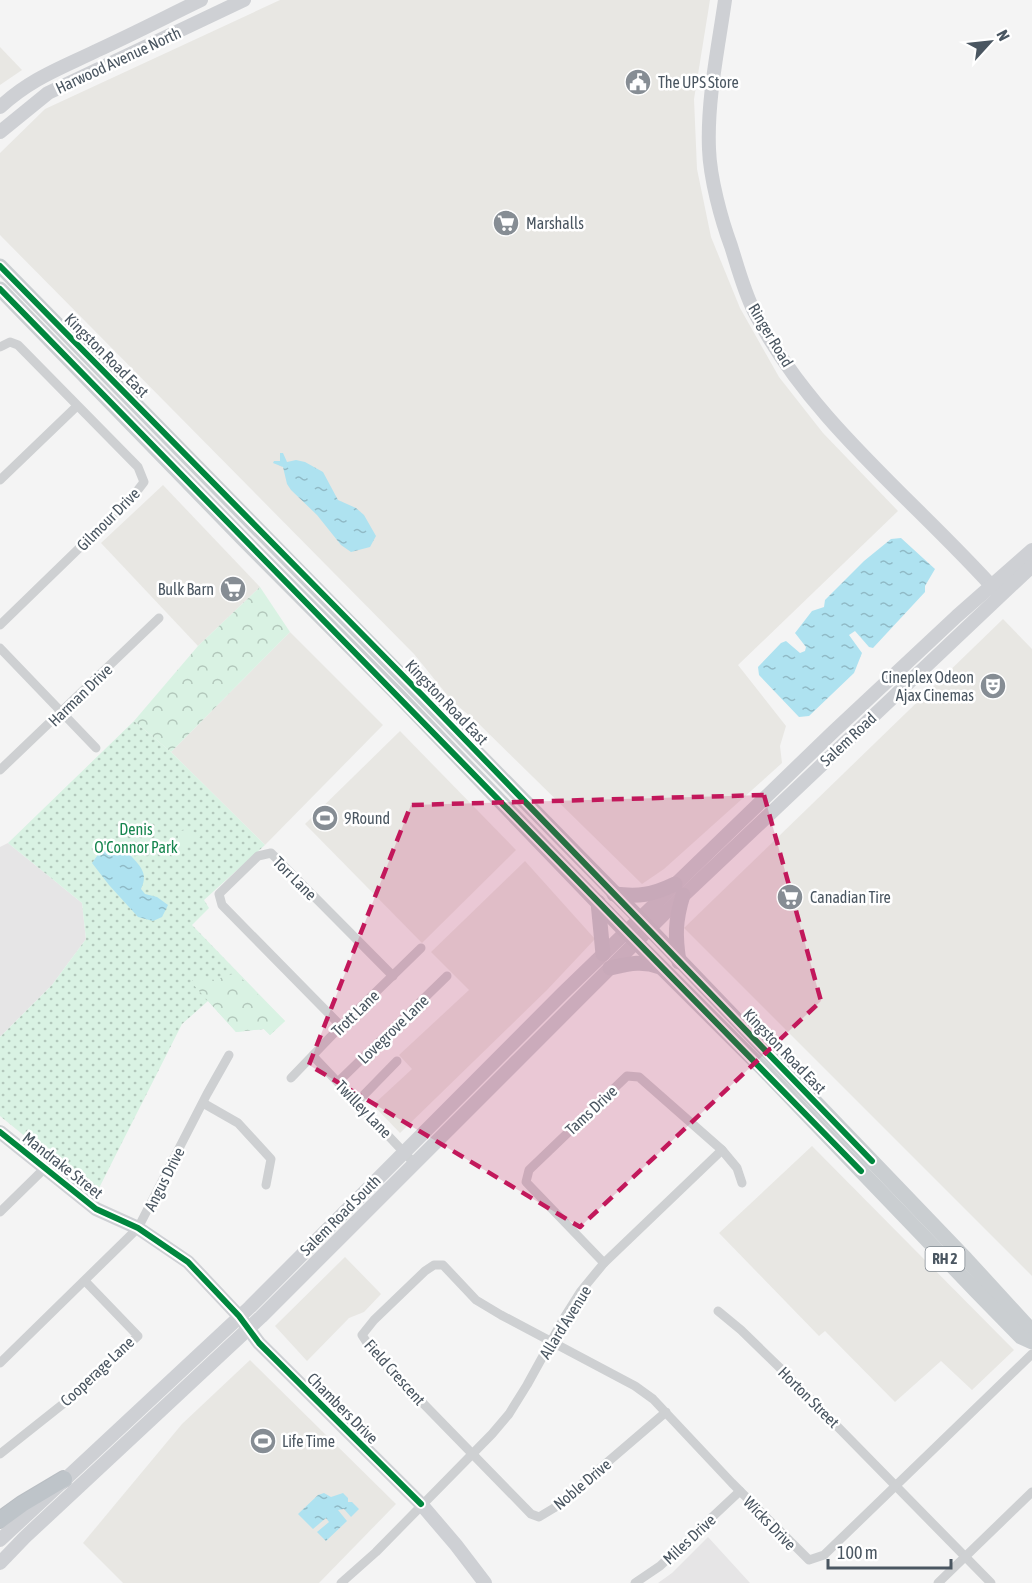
<svg xmlns="http://www.w3.org/2000/svg" width="1032" height="1583" viewBox="0 0 1032 1583" font-family="'Asap Condensed',sans-serif">
	<style>
		.commercial { fill: #e8e7e3 }
		.education { fill: #e6e5e6 }
		.grass { fill: url(#grass-dots) }
		.forest { fill: url(#forest-crowns) }
		.pitch { fill: #d9f2e3 }
		.water { fill: url(#water-ripples) }
		.lines { fill: none; stroke-linecap: round; stroke-linejoin: round }
		.highway-casing { stroke: #b9bec3; stroke-width: 18 }
		.street { stroke: #ced0d2; stroke-width: 9 }
		.secondary { stroke: #ced0d4; stroke-width: 14 }
		.primary { stroke: #caced1; stroke-width: 15 }
		.highway { stroke: #bec4c9; stroke-width: 16 }
		.cycleway-casing { stroke: #fff; stroke-width: 10 }
		.cycleway { stroke: #00873e; stroke-width: 6 }
		.marked { fill: #c2185b; fill-opacity: 0.2; stroke: #c2185b; stroke-width: 4.5; stroke-dasharray: 12 8; stroke-linejoin: round }
		.labels { text-anchor: middle; stroke-width: 5; stroke-linejoin: round; paint-order: stroke }
		.shield { fill: #fff; stroke: #808990; stroke-width: 1.5 }
		.shield-label { font-size: 15px; font-weight: bold; fill: #4a5661 }
		.street-label { font-size: 16px; fill: #4a5661; stroke: #fff }
		.poi-label { font-size: 16px; fill: #4a5661; stroke: #fff; text-anchor: start }
		.park-label { font-size: 16px; fill: #17864f; stroke: #fff }
	</style>
	<defs>
		<pattern id="grass-dots" width="8" height="8" patternUnits="userSpaceOnUse" patternTransform="scale(1.5)"><rect width="8" height="8" fill="#d9f2e3"/><path d="M2 2h.1M6 6h.1" fill="none" stroke="#b2c7bb" stroke-width="1.8" stroke-linecap="round"/></pattern>
		<pattern id="forest-crowns" width="20" height="18" patternUnits="userSpaceOnUse" patternTransform="scale(1.5)"><rect width="20" height="18" fill="#d9f2e3"/><path d="M2 6a3 3 0 1 1 6 0M12 15a3 3 0 1 1 6 0" fill="none" stroke="#b2c7bb"/></pattern>
		<pattern id="water-ripples" width="26" height="14" patternUnits="userSpaceOnUse" patternTransform="scale(1.5)"><rect width="26" height="14" fill="#aee2f0"/><path d="M2 4q2-2 4 0t4 0M15 11q2-2 4 0t4 0" fill="none" stroke="#90bac6"/></pattern>
	</defs>
	<rect width="100%" height="100%" fill="#f4f4f4"/>
	<g class="commercial">
		<path d="M280,0H710L694,99L697,169L711,237L740,308L779,377L823,433L898,511L738,665L786,726L780,746L782,763L664,869L642,884L477,722L452,701L414,654L0,235V153L45,109Z"/>
		<path d="M0,47L22,70L0,85Z"/>
		<path d="M163,485L260,587L198,646L101,543Z"/>
		<path d="M1003,619L1032,649V1276L684,928Z"/>
		<path d="M290,632L383,725L265,845L171,752Z"/>
		<path d="M400,731L516,850L422,943L305,824Z"/>
		<path d="M525,861L595,939L547,990L400,1133L373,1105L412,1069L399,1055L469,990L431,952Z"/>
		<path d="M812,1146L1014,1350L972,1390L941,1361L895,1402L825,1331L819,1336L719,1233Z"/>
		<path d="M345,1257L381,1294L364,1312L349,1318L307,1361L275,1326Z"/>
		<path d="M250,1360L396,1504L319,1583H123L83,1543L182,1424Z"/>
	</g>
	<g class="education">
		<path d="M8,843L82,903L86,939L52,985L0,1037V847Z"/>
		<path d="M708,1537L750,1583H658L672,1573Z"/>
	</g>
	<path class="grass" d="M134,721L171,752L265,845L204,900L209,908L192,925L285,1021L270,1035L264,1029L236,1032L208,1001L182,1024L96,1194L0,1116V1037L52,985L86,939L82,903L8,843Z"/>
	<g class="forest">
		<path d="M260,587L290,632L171,752L134,721L198,646Z"/>
		<path d="M236,973L285,1021L270,1035L264,1029L236,1032L191,982L196,977L214,980Z"/>
	</g>
	<path class="pitch" d="M188,829L201,836L178,849V835L181,831Z"/>
	<g class="water">
		<path d="M280,453H283L287,462L296,460L305,462L323,472L338,500L356,508L364,515L376,536L370,547L351,552L341,545L317,515L291,490L287,484L283,467L273,463L274,461H280Z"/>
		<path d="M901,538L935,569L925,586V592L873,648L869,647L855,631L849,635L862,653L854,673L809,716L799,717L759,675L758,667L781,643L786,641L800,653L805,651L806,647L795,633L812,611L824,607L825,600L864,561L891,539Z"/>
		<path d="M108,846L126,850C137,864 150,871 141,889L145,894L157,897L168,905L162,917L153,921L138,917L109,885L92,863L102,849Z"/>
		<path d="M324,1493L331,1497L343,1493L348,1498V1502H352L359,1509L351,1517L344,1509L338,1510L347,1521L326,1541L317,1532L329,1522L326,1518L313,1529L298,1514L318,1495Z"/>
	</g>
	<g class="lines">
		<defs>
			<path id="highway" d="M0,1520L22,1504L64,1479"/>
		</defs>
		<use href="#highway" class="highway-casing"/>
		<g class="street">
			<path d="M0,347L10,342L18,345L138,467L144,482L134,495L0,625"/>
			<path d="M0,480L77,406"/>
			<path d="M0,648L96,748"/>
			<path d="M0,770L159,618"/>
			<path d="M341,1026L222,905L219,894L258,856L271,853L393,976"/>
			<path d="M313,1056L414,1163"/>
			<path d="M291,1078L341,1026L421,948"/>
			<path d="M338,1082L447,976"/>
			<path d="M357,1102L397,1061"/>
			<path d="M203,1103L238,1123L271,1159L266,1185"/>
			<path d="M0,1212L45,1168"/>
			<path d="M604,1263L526,1182L529,1170L627,1076L639,1077L722,1150L737,1168L742,1183"/>
			<path d="M718,1311L741,1330L779,1367L991,1583"/>
			<path d="M0,1363L138,1228L207,1094L229,1055"/>
			<path d="M666,1412L554,1508L539,1517L531,1514L373,1352L362,1335L374,1320L425,1271L434,1265H443L476,1300L501,1315L635,1386L653,1399L732,1483L809,1560L824,1555L1032,1354"/>
			<path d="M0,1454L68,1400L138,1336L85,1281"/>
			<path d="M341,1583L376,1552L492,1434L509,1414L527,1385L564,1318L581,1291L604,1263L722,1150"/>
			<path d="M635,1583L660,1566L740,1491"/>
			<path d="M938,1583L1032,1492"/>
		</g>
		<g class="secondary">
			<path d="M725,0C718,49 707,100 709,149C710,178 721,219 731,246C738,268 744,291 754,311C809,420 917,502 997,592"/>
			<path d="M0,107C32,78 59,69 96,51C131,35 166,17 201,0"/>
			<path d="M0,132L48,93L244,0"/>
			<path d="M0,1132L96,1209L138,1228L188,1262L239,1316L259,1343L421,1504L456,1545L485,1583"/>
			<path d="M0,1540L250,1307L563,993L833,732L957,616L1032,550"/>
			<path d="M0,1563L25,1537L261,1317L665,913L1032,566"/>
		</g>
		<g class="primary">
			<path d="M0,266L640,919L966,1259L1032,1331"/>
			<path d="M0,289L244,540L397,694L626,932L762,1068L977,1292L1021,1337L1032,1342"/>
			<path d="M614,894C639,897 652,895 675,884"/>
			<path d="M598,902L603,954"/>
			<path d="M679,962C675,936 675,921 683,895"/>
			<path d="M610,968C628,964 642,960 660,967"/>
		</g>
		<use href="#highway" class="highway"/>
		<defs>
			<g id="cycleway">
				<path d="M0,266L422,695L872,1161"/>
				<path d="M0,289L861,1171"/>
				<path d="M0,1132L96,1209L138,1228L188,1262L239,1316L259,1343L421,1504"/>
			</g>
		</defs>
		<use href="#cycleway" class="cycleway-casing"/>
		<use href="#cycleway" class="cycleway"/>
	</g>
	<path class="marked" d="M764,795L821,1001L580,1227L309,1065L411,805Z"/>
	<defs>
		<symbol id="civic-disc" viewBox="-11 -11 22 22"><circle r="9.5" fill="#868d94" stroke="#fff"/><path d="M-.6-6.5H3V-4.5H.6V-3L4-1V1h2V6H-6V1h2V-1L-.6-3ZM-1.2 2.5V6h2.4V2.5Z" fill="#fff"/></symbol>
		<symbol id="supermarket-disc" viewBox="-11 -11 22 22"><circle r="9.5" fill="#868d94" stroke="#fff"/><path d="M-6-5.5h2.5l.6 2H6L4.5 2H-2.5L-4.4-4H-6ZM-1.5 3.2a1.3 1.3 0 1 0 .1 0ZM3 3.2a1.3 1.3 0 1 0 .1 0Z" fill="#fff"/></symbol>
		<symbol id="theatre-disc" viewBox="-11 -11 22 22"><circle r="9.5" fill="#868d94" stroke="#fff"/><path d="M-5-5.5Q0-4 5-5.5V0Q5 5 0 6Q-5 5-5 0ZM-3.3-2.5H-1v1.5H-3.3ZM1-2.5H3.3v1.5H1ZM-2.8 1Q0 5.5 2.8 1Z" fill="#fff"/></symbol>
		<symbol id="stadium-disc" viewBox="-11 -11 22 22"><circle r="9.5" fill="#868d94" stroke="#fff"/><path d="M0-5a6.5 5 0 1 0 0 10a6.5 5 0 1 0 0-10ZM-3.5-1.8h7v3.6h-7Z" fill="#fff"/></symbol>
	</defs>
	<g fill-rule="evenodd">
		<use href="#civic-disc" x="623" y="67" width="30" height="30"/>
		<use href="#supermarket-disc" x="491" y="208" width="30" height="30"/>
		<use href="#supermarket-disc" x="218" y="574" width="30" height="30"/>
		<use href="#theatre-disc" x="978" y="671" width="30" height="30"/>
		<use href="#stadium-disc" x="310" y="803" width="30" height="30"/>
		<use href="#supermarket-disc" x="775" y="882" width="30" height="30"/>
		<use href="#stadium-disc" x="248" y="1426" width="30" height="30"/>
	</g>
	<g class="labels">
		<rect class="shield" x="925.5" y="1247" width="39" height="24" rx="4.5"/>
		<g class="shield-label">
			<text x="945" y="1264">RH 2</text>
		</g>
		<g class="street-label">
			<text transform="translate(118 60) rotate(-25)" y="6">Harwood Avenue North</text>
			<text transform="translate(771 335) rotate(59)" y="6">Ringer Road</text>
			<text transform="translate(107 355) rotate(45)" y="6">Kingston Road East</text>
			<text transform="translate(108 519) rotate(-45)" y="6">Gilmour Drive</text>
			<text transform="translate(80 695) rotate(-44)" y="6">Harman Drive</text>
			<text transform="translate(447 702) rotate(46)" y="6">Kingston Road East</text>
			<text transform="translate(848 739) rotate(-43)" y="6">Salem Road</text>
			<text transform="translate(295 878) rotate(45)" y="6">Torr Lane</text>
			<text transform="translate(355 1013) rotate(-44)" y="6">Trott Lane</text>
			<text transform="translate(393 1029) rotate(-44)" y="6">Lovegrove Lane</text>
			<text transform="translate(785 1051) rotate(46)" y="6">Kingston Road East</text>
			<text transform="translate(364 1109) rotate(46)" y="6">Twilley Lane</text>
			<text transform="translate(591 1110) rotate(-43)" y="6">Tams Drive</text>
			<text transform="translate(63 1165) rotate(38)" y="6">Mandrake Street</text>
			<text transform="translate(164 1179) rotate(-63)" y="6">Angus Drive</text>
			<text transform="translate(340 1215) rotate(-45)" y="6">Salem Road South</text>
			<text transform="translate(565 1322) rotate(-58)" y="6">Allard Avenue</text>
			<text transform="translate(97 1371) rotate(-43)" y="6">Cooperage Lane</text>
			<text transform="translate(395 1372) rotate(48)" y="6">Field Crescent</text>
			<text transform="translate(809 1397) rotate(45)" y="6">Horton Street</text>
			<text transform="translate(343 1408) rotate(45)" y="6">Chambers Drive</text>
			<text transform="translate(582 1484) rotate(-40)" y="6">Noble Drive</text>
			<text transform="translate(770 1523) rotate(46)" y="6">Wicks Drive</text>
			<text transform="translate(689 1539) rotate(-43)" y="6">Miles Drive</text>
		</g>
		<g class="poi-label">
			<text x="658" y="88">The UPS Store</text>
			<text x="526" y="229">Marshalls</text>
			<text x="214" y="595" text-anchor="end">Bulk Barn</text>
			<text x="974" y="683" text-anchor="end">Cineplex Odeon<tspan x="974" dy="18">Ajax Cinemas</tspan></text>
			<text x="344" y="824">9Round</text>
			<text x="810" y="903">Canadian Tire</text>
			<text x="282" y="1447">Life Time</text>
		</g>
		<g class="park-label">
			<text x="136" y="835">Denis<tspan x="136" dy="18">O'Connor Park</tspan></text>
		</g>
	</g>
	<g transform="translate(990 42) rotate(63)" stroke="#ffffff" stroke-width="4.5" paint-order="stroke">
	<path d="M0-4.5L10 22L0 15L-10 22Z" fill="#4a5661"/>
	<text y="-9" font-size="16" font-weight="bold" text-anchor="middle" fill="#4a5661">N</text>
	</g>
	<path d="M828 1559v9h123v-9" fill="none" stroke="#4a5661" stroke-width="3"/>
	<text x="837" y="1559" font-size="18" fill="#4a5661" stroke="#ffffff" stroke-width="4.5" paint-order="stroke">100 m</text>
</svg>
